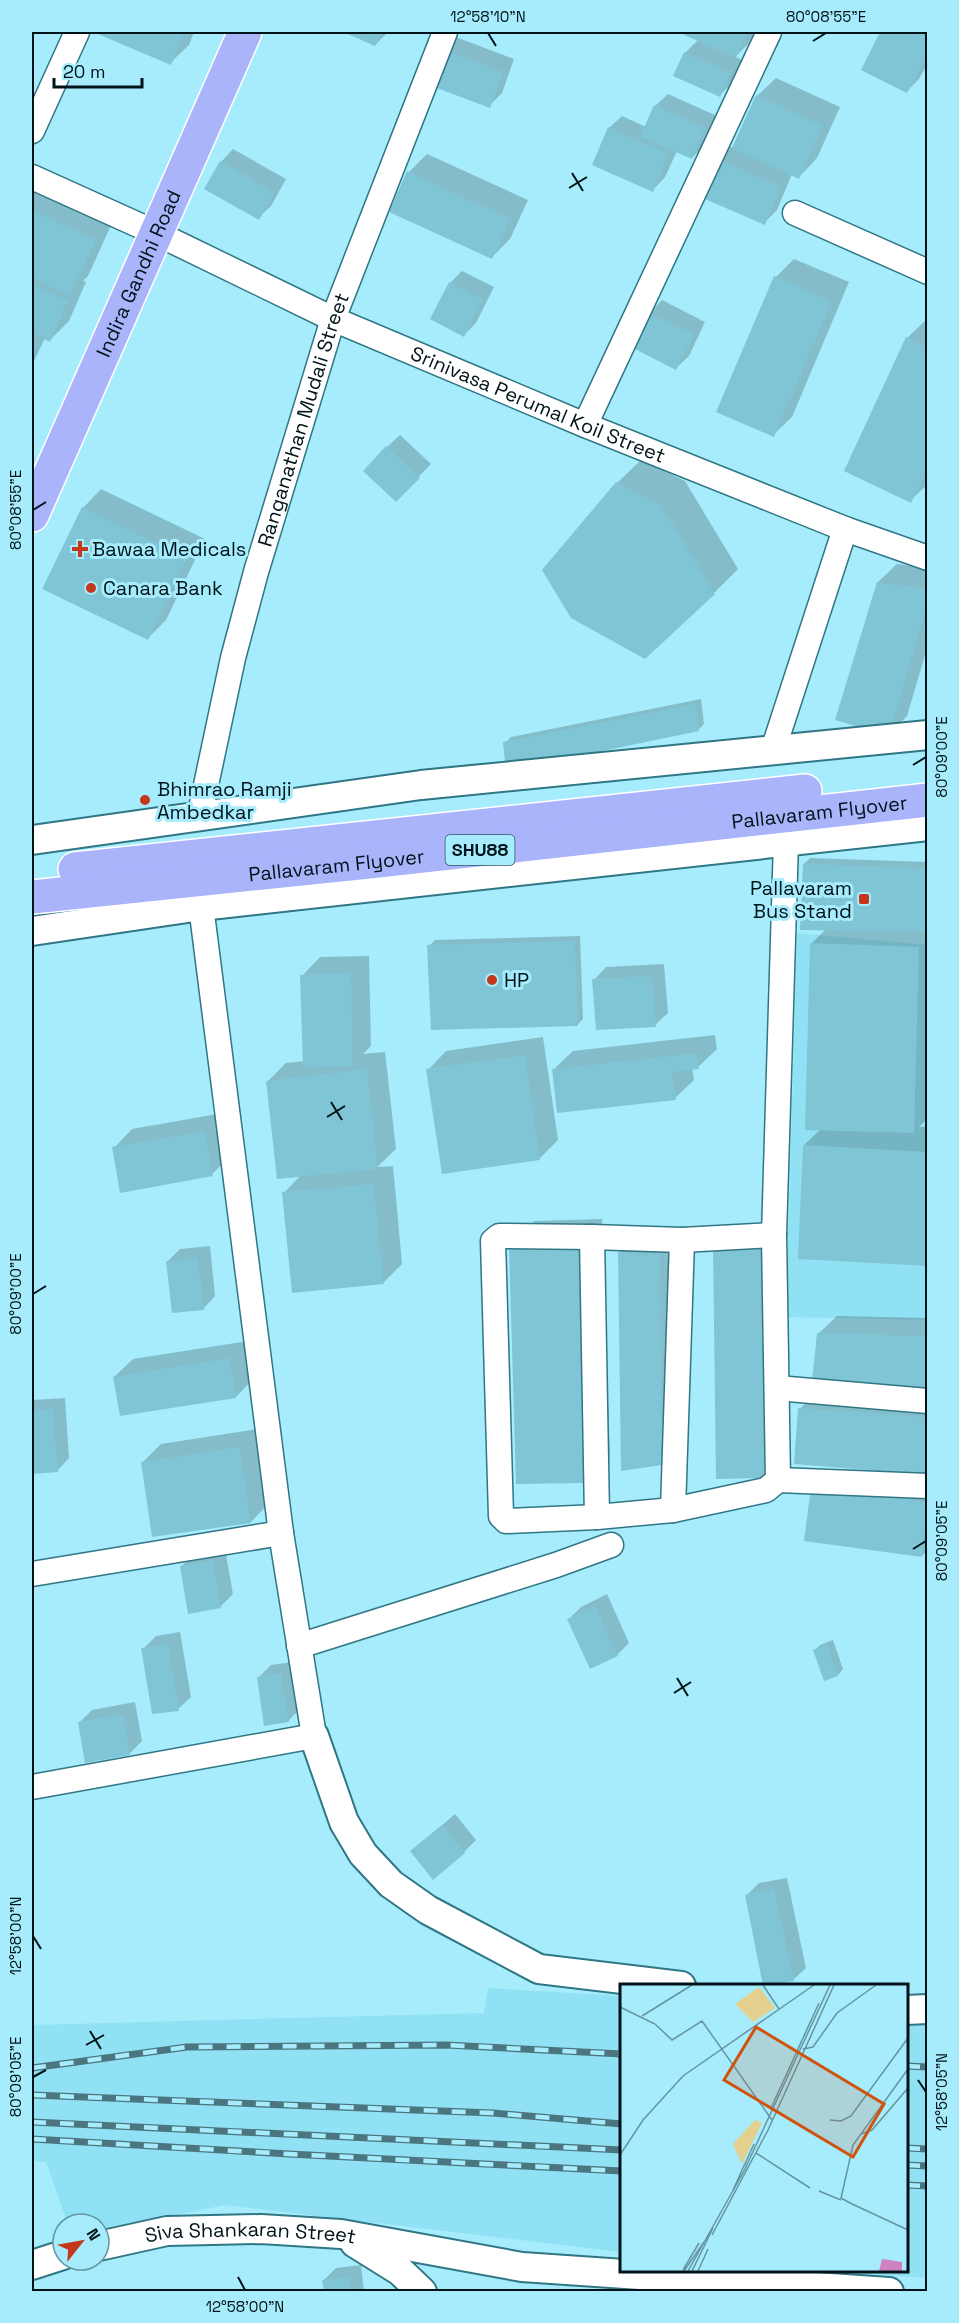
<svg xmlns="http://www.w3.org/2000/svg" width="959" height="2323" viewBox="0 0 959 2323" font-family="'Space Grotesk',sans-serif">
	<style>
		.built { fill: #91e1f4 }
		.shadow { fill: #0003 }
		.building { fill: #80c5d5 }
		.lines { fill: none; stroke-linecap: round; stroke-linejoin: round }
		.minor-casing { stroke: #307685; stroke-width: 27 }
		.tertiary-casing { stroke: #307685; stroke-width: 32 }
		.primary-casing { stroke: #fff; stroke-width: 36 }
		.minor { stroke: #fff; stroke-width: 24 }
		.tertiary { stroke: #fff; stroke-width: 28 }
		.primary { stroke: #a9b4fb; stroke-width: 33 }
		.rail-casing { stroke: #4b7680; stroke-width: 7 }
		.rail { stroke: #a6ecfc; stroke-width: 4.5; stroke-dasharray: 14; stroke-linecap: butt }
		.ticks { fill: none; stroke: #001319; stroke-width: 2 }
		.poi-dot { fill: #c3381b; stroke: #a6ecfc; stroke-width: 2 }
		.labels { text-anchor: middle; stroke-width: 6; stroke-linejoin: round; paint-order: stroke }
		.shield { fill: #a6ecfc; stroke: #32545d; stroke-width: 1.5 }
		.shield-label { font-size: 18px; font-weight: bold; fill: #001319 }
		.street-label { font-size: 20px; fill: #001319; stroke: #a6ecfc }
		.poi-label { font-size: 20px; fill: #001319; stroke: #a6ecfc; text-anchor: start }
		.inset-road { fill: none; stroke: #6495a1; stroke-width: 1.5 }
		.view { fill: #d1520d; fill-opacity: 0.15; stroke: #d1520d; stroke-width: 3 }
		.inset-edge { fill: none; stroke: #001319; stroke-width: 3 }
		.neatline { fill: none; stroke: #001319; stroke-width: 2 }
		.ticks-label { font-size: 15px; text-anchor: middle; fill: #001319 }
	</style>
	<rect width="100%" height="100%" fill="#a6ecfc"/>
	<g class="built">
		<path d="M797,933L927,945V1320L786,1317Z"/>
		<path d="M488,1988L621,1996V2252L225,2205L99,2231V2224H68L46,2162L32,2161V2025L484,2013Z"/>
		<path d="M907,2015L927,2016V2278L825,2271L906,2270Z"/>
	</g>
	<g class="shadow">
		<path d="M97,32H194L189,45L170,63Z"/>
		<path d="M347,32H388L375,45Z"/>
		<path d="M882,32H928V63L919,79L907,91L863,69Z"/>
		<path d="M682,33L754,32L748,44L735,57L742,60L732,83L720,95L685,53L698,40Z"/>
		<path d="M453,36L514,59L502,93L489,106L428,83Z"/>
		<path d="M776,78L840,107L817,158L799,177L792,174L777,210L764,223L700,196L728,146L734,148L757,96Z"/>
		<path d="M668,94L717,116L704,145L692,158L677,151L665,177L653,190L609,128L622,116L646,127L655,106Z"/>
		<path d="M233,149L286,179L271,206L258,218L221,162Z"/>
		<path d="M427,154L528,200L510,239L492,257L409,172Z"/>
		<path d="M32,183L113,221L88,276L83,281L86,282L69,321L50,340L45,338L32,365Z"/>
		<path d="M794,259L849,282L792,417L773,435L776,277Z"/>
		<path d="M462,271L494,287L476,323L464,335L450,283Z"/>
		<path d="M662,300L705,322L689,356L676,368L650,313Z"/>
		<path d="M926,320L928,321V484L910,501L907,338Z"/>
		<path d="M400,435L431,464L396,500L387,447Z"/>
		<path d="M641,460L685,481L738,569L714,593L617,483Z"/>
		<path d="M101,489L205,539L166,620L148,638L83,508Z"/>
		<path d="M897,564L928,568V645L907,716L889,735L878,582Z"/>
		<path d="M701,699L704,724L698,730L505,743L511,737Z"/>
		<path d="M810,858L928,862V1118L919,1127H928V1264L804,1145L821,1129L811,944L826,929L804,864Z"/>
		<path d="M580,936L583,1019L577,1025L429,946L435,940Z"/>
		<path d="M369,956L371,1046L363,1054L385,1052L396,1149L377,1167L393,1166L402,1264L383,1283L284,1193L301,1175L268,1081L286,1063L304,1061L302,976L320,957Z"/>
		<path d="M664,964L668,1013L655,1025L594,980L606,967Z"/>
		<path d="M715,1035L717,1049L698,1067L692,1068L694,1080L675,1098L554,1069L573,1051Z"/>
		<path d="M543,1037L558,1140L540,1158L428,1070L446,1051Z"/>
		<path d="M223,1113L231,1156L212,1174L114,1148L132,1129Z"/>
		<path d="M602,1219L610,1457L586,1481L510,1245L534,1221Z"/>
		<path d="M638,1234L678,1237L680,1445L661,1464L620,1252Z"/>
		<path d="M210,1246L215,1296L203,1309L168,1261L180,1249Z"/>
		<path d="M837,1316L928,1318V1388L818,1334Z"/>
		<path d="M248,1341L254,1378L236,1397L114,1377L133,1359Z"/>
		<path d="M818,1390L928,1398V1472L800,1409Z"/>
		<path d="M65,1398L69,1458L57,1471L32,1473V1400Z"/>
		<path d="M258,1429L269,1503L251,1522L143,1462L161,1444Z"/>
		<path d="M831,1469L928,1482V1550L922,1556L812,1487Z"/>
		<path d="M225,1549L233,1594L220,1607L182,1566L194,1554Z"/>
		<path d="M607,1594L629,1643L617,1655L568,1620L581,1607Z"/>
		<path d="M180,1632L191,1697L178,1709L143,1649L156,1636Z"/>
		<path d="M833,1640L843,1669L838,1675L814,1651L820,1645Z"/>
		<path d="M293,1662L301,1708L288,1721L258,1678L271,1665Z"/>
		<path d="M135,1702L142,1741L129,1754L80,1722L92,1710Z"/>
		<path d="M455,1814L476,1840L464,1852L412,1851Z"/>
		<path d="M787,1878L806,1968L793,1980L765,1986L746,1896L759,1883Z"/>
		<path d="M361,2265L364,2292H325L324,2280L336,2268Z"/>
	</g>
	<g class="building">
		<path d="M93,32H185L171,65Z"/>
		<path d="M343,32H382L375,46Z"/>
		<path d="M681,32H747L736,58L680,33Z"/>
		<path d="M880,32H928V53L907,93L861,70Z"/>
		<path d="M440,48L503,72L490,108L426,84Z"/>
		<path d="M684,52L731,73L720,97L673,76Z"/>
		<path d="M756,95L823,126L799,179L732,148Z"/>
		<path d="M654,105L705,128L692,159L640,137Z"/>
		<path d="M608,127L669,154L653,192L592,165Z"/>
		<path d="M714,157L781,186L765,225L698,196Z"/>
		<path d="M220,161L275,192L259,220L204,189Z"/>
		<path d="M407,171L511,219L492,259L389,212Z"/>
		<path d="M32,210L96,240L70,296L32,278Z"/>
		<path d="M774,276L832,301L774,437L716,412Z"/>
		<path d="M449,282L483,300L464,337L430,319Z"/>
		<path d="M32,284L68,301L50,342L32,333Z"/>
		<path d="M648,312L694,335L676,370L631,347Z"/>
		<path d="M906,337L928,348V467L911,503L844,471Z"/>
		<path d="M32,341L37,343L32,355Z"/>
		<path d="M386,446L420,478L396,502L363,471Z"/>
		<path d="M616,482L661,504L715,594L645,659L571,618L542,570Z"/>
		<path d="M82,507L187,558L148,640L42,589Z"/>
		<path d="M877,582L928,589V602L889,736L835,720Z"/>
		<path d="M696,704L699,731L506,771L503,742Z"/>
		<path d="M803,864L928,868V932L800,930Z"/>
		<path d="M575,941L578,1026L431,1030L427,945Z"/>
		<path d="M810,943L919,947L914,1133L805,1130Z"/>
		<path d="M351,973L353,1066L303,1067L300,975Z"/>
		<path d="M652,976L656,1027L596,1030L592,979Z"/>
		<path d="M697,1053L699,1069L672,1072L676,1100L557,1113L552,1069Z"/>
		<path d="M525,1055L540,1160L442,1174L426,1069Z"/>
		<path d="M367,1069L378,1169L277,1179L266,1081Z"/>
		<path d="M205,1131L213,1176L120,1193L112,1147Z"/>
		<path d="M803,1145L928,1152V1266L798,1259Z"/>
		<path d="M374,1184L384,1284L292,1293L282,1192Z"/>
		<path d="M579,1243L586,1483L516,1484L509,1244Z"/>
		<path d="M713,1246H762L766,1478L716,1479Z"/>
		<path d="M618,1252L660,1255L662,1465L621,1471Z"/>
		<path d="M198,1258L204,1310L172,1313L166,1261Z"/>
		<path d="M817,1333L928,1336V1390L812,1382Z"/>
		<path d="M230,1358L236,1398L120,1416L113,1377Z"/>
		<path d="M798,1408L928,1417V1475L794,1464Z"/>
		<path d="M53,1409L58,1472L32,1474V1411Z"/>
		<path d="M240,1447L251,1523L152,1537L141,1462Z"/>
		<path d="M811,1487L928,1502L922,1557L804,1541Z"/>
		<path d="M213,1560L221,1608L188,1614L180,1566Z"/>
		<path d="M595,1606L618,1656L590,1669L567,1619Z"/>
		<path d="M168,1644L179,1711L152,1714L141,1648Z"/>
		<path d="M827,1645L838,1676L824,1681L813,1650Z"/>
		<path d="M281,1673L289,1722L264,1726L257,1677Z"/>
		<path d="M123,1714L130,1755L85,1763L78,1722Z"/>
		<path d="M442,1825L465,1853L433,1880L410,1851Z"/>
		<path d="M774,1889L794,1981L763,1986L745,1895Z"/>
		<path d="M349,2277L351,2292H324L322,2280Z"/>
	</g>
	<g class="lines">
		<defs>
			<g id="minor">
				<path d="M32,131L77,32"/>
				<path id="s1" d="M32,177L156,233L333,319L585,425L845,529L928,558"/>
				<path d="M795,213L928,272"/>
				<path d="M585,425L769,32"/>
				<path d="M773,750L845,529"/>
				<path id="s2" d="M199,818L233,658L256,572L333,319L445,32"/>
				<path d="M592,1237L499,1236L493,1241L501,1516L506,1521L597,1517L673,1510L682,1240"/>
				<path d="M777,1388L928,1401"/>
				<path d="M778,1480L928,1486"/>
				<path d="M673,1510L766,1490L778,1480L774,1235L786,841"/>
				<path d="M597,1517L592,1237L682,1240L774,1235"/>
				<path d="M32,1574L281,1533"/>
				<path d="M299,1646L556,1565L611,1545"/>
				<path d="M32,1787L314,1736L281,1533L201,906"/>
			</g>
			<g id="tertiary">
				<path d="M32,840L421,785L928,735"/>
				<path d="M32,931L201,906L928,826"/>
				<path d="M314,1736L344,1822L363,1854L391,1884L428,1910L539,1969L681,1986"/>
				<path d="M906,2010L928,2009"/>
				<path d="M355,2243L400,2271L422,2292"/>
				<path id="s3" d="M99,2246L167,2231L261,2229L341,2234L522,2267L889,2292"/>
				<path d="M32,2265L63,2255"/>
			</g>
			<g id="primary">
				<path id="s4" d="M32,515L245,32"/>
				<path d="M75,869L805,791"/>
				<path id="s5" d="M32,897L369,862L928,800"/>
			</g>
		</defs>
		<use href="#minor" class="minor-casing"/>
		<use href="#tertiary" class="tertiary-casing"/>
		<use href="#primary" class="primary-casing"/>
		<use href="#minor" class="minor"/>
		<use href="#tertiary" class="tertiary"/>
		<use href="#primary" class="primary"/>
		<defs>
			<g id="rail">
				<path d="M906,2066L928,2067"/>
				<path d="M32,2068L187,2047L447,2045L622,2054"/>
				<path d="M32,2095L493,2113L622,2124"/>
				<path d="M32,2122L622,2150"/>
				<path d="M32,2139L289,2154L622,2171"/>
				<path d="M906,2148L928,2149"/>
				<path d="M906,2165L928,2166"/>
				<path d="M906,2185L928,2186"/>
			</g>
		</defs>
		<use href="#rail" class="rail-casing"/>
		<use href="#rail" class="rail"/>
	</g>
	<path class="ticks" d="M488,33L496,46M813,41L826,33M572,173L583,191M569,188L587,177M33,510L46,502M913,765L926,757M331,1102L342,1120M327,1117L345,1106M33,1294L46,1286M913,1549L926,1541M677,1678L688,1696M674,1693L691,1682M33,1936L41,1949M90,2031L101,2049M86,2045L104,2035M33,2077L46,2070M918,2080L926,2092M238,2277L245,2290"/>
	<g class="poi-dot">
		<path d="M77 540h6v6h6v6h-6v6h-6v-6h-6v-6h6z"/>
		<circle cx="91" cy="588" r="6"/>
		<circle cx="145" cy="800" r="6"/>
		<rect x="858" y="893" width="12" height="12" rx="3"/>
		<circle cx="492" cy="980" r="6"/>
	</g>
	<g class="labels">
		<rect class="shield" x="445.5" y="835" width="69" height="30" rx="4.5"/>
		<g class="shield-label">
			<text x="480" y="856">SHU88</text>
		</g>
		<g class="street-label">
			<text dy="7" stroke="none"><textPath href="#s4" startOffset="264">Indira Gandhi Road</textPath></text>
			<text dy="7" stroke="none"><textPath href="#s1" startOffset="555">Srinivasa Perumal Koil Street</textPath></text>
			<text dy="7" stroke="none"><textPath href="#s2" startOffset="412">Ranganathan Mudali Street</textPath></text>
			<text dy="7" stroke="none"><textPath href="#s5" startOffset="792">Pallavaram Flyover</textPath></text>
			<text dy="7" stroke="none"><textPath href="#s5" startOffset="306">Pallavaram Flyover</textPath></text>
			<text dy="7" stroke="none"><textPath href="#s3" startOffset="153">Siva Shankaran Street</textPath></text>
		</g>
		<g class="poi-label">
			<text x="92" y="556">Bawaa Medicals</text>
			<text x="103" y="595">Canara Bank</text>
			<text x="157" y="796">Bhimrao Ramji<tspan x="157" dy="23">Ambedkar</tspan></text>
			<text x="852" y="895" text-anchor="end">Pallavaram<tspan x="852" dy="23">Bus Stand</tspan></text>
			<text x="504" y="987">HP</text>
		</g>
	</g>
	<g transform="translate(620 1984)">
		<rect width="288" height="288" fill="#a6ecfc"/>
		<path d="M139,3L155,24L133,38L115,20ZM135,136L142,139L122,180L113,160Z" fill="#e4d08e"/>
		<path d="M262,275L282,278V287H259Z" fill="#ce82c0"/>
		<path class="inset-road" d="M143,1L159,25M0,23L35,40L52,56L82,37L152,136M22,32L72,1M183,65L193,63L217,29L256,1M151,124L199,19M210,136L221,137L231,132L288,54M241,150L252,146L288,104M136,169L190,204M0,171L23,136L63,92L194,1M113,206L134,160M199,207L221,216M230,219L288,246M232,220L221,214L233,161L288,85M92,251L148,146L214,1M63,286L79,259M64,287L84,258M68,287L124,187L210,1M72,287L93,244M78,287L88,265"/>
		<path class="view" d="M136,43L264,120L233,173L104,96Z"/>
		<rect width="288" height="288" class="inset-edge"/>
	</g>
	<rect width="959" height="2323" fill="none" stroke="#a6ecfc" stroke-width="66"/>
	<g transform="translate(81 2242) rotate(59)"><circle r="28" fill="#a6ecfc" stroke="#6495a1" stroke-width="1.5"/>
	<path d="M0-4.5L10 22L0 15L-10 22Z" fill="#c3381b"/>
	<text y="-9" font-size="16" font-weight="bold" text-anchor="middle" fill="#001319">N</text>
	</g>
	<path d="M54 78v9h88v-9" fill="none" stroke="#001319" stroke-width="3"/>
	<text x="63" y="78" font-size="18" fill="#001319" stroke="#a6ecfc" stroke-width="4.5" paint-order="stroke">20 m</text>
	<rect x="33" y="33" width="893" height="2257" class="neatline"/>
	<g class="ticks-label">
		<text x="488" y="22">12°58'10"N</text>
		<text x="826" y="22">80°08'55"E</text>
		<text transform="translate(16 510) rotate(-90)" y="5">80°08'55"E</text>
		<text transform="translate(942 757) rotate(-90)" y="5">80°09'00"E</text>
		<text transform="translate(16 1294) rotate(-90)" y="5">80°09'00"E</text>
		<text transform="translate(942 1541) rotate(-90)" y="5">80°09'05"E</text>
		<text transform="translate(16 1936) rotate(-90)" y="5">12°58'00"N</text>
		<text transform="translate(16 2077) rotate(-90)" y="5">80°09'05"E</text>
		<text transform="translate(942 2092) rotate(-90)" y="5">12°58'05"N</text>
		<text x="245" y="2312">12°58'00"N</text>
	</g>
</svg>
